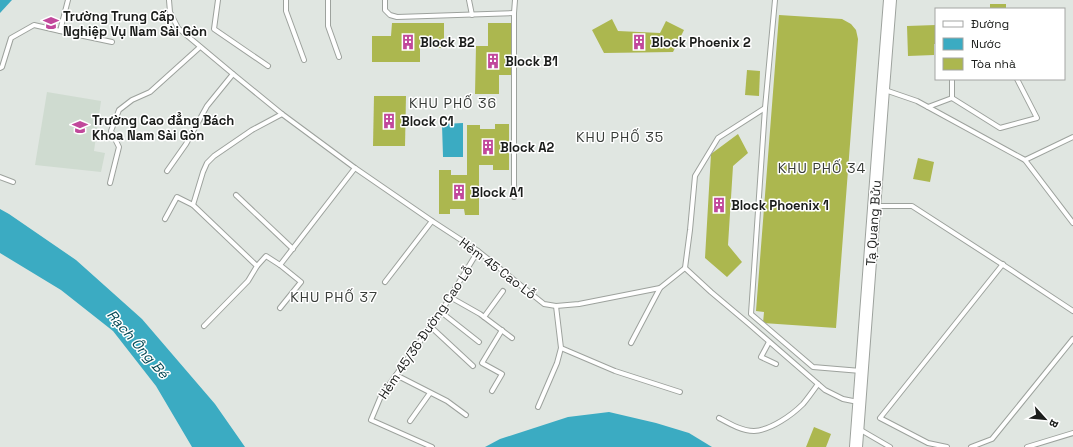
<svg xmlns="http://www.w3.org/2000/svg" width="1073" height="447" viewBox="0 0 1073 447" font-family="'Space Grotesk',sans-serif">
	<style>
		.built { fill: #cfdbd0 }
		.water { fill: #3babc2 }
		.building { fill: #acb74f }
		.lines { fill: none; stroke-linecap: round; stroke-linejoin: round }
		.service-casing { stroke: #9da29d; stroke-width: 6 }
		.secondary-casing { stroke: #9da29d; stroke-width: 14 }
		.service { stroke: #fff; stroke-width: 4 }
		.secondary { stroke: #fff; stroke-width: 12 }
		.labels { text-anchor: middle; stroke-width: 3; stroke-linejoin: round; paint-order: stroke }
		.poi-label { font-size: 13px; font-weight: bold; fill: #1b1d1b; stroke: #fff; text-anchor: start }
		.street-label { font-size: 13px; fill: #1b1d1b; stroke: #fff }
		.neighbourhood-label { font-size: 14px; letter-spacing: 1px; fill: #383c38; stroke: #fff }
		.water-label { font-size: 14px; font-style: italic; fill: #054955; stroke: #fff }
	</style>
	<rect width="100%" height="100%" fill="#e0e6e1"/>
	<path class="built" d="M47,92L101,101L94,151L105,153L101,172L35,165Z"/>
	<g class="water">
		<path d="M0,0H12L0,13Z"/>
		<path d="M463,123V157H443L442,124Z"/>
		<path d="M0,209L9,214L76,260L142,319L215,404L245,447H192L156,386L113,331L61,290L0,253Z"/>
		<path d="M609,412L656,423L689,433L712,447H485L500,439L568,417Z"/>
	</g>
	<g class="building">
		<rect x="990" y="4" width="16" height="5"/>
		<path d="M779,15L842,19L851,24L856,30L858,39L836,328L763,323L764,312L756,311Z"/>
		<path d="M612,19L618,31L660,33L666,21L684,30L673,52L604,53L592,30Z"/>
		<path d="M392,23H444V48H420V62H372V36H391Z"/>
		<path d="M488,23H512L511,75H499V94H475L476,46H488Z"/>
		<path d="M936,25V44H934V55L908,56L907,26Z"/>
		<path d="M747,70L760,71L759,96L745,95Z"/>
		<path d="M374,96H406L405,146H373Z"/>
		<path d="M495,124H509V170H493V165H479V215H465L464,209H450V214H439V170H451V175H467V125H480V129H495Z"/>
		<path d="M738,134L748,153L733,166L728,245L742,262L727,277L705,258L711,154Z"/>
		<path d="M918,158L934,162L930,182L913,179Z"/>
		<path d="M814,427L831,434L826,447H806Z"/>
	</g>
	<g class="lines">
		<defs>
			<g id="service">
				<path d="M169,0L170,12L178,28L233,74L282,114L355,168L432,221L478,251L544,304L556,306L579,304L660,288L685,268"/>
				<path d="M218,0L214,29L268,66"/>
				<path d="M286,0V11L304,60"/>
				<path d="M328,0V26L339,57"/>
				<path d="M385,0V10L390,15L397,17L514,13"/>
				<path d="M469,0L472,15"/>
				<path d="M60,31L68,0"/>
				<path d="M0,68L2,67L11,38L34,25L60,31L112,42"/>
				<path d="M885,90L917,101L1025,160L1073,223"/>
				<path d="M952,98L1000,128L1037,118L1017,79"/>
				<path d="M928,107L952,98V79"/>
				<path d="M765,108L751,314L813,367L861,371"/>
				<path d="M1025,160L1073,137"/>
				<path d="M167,171L186,144L207,106L233,74"/>
				<path d="M0,177L13,182"/>
				<path d="M110,183L119,147L111,131L119,110L132,100L150,92L200,47"/>
				<path d="M236,195L293,249"/>
				<path d="M514,197V13L515,0"/>
				<path d="M193,205L203,172L207,163L214,156L252,130L282,114"/>
				<path d="M876,206H912L1011,270L1073,311"/>
				<path d="M165,219L177,197L193,205L257,266L248,281L204,326"/>
				<path d="M257,266L266,256L280,265"/>
				<path d="M685,268L690,230L695,176L718,138L765,108L775,0"/>
				<path d="M685,268L711,292L749,324L825,390L843,399L858,402"/>
				<path d="M385,282L432,221"/>
				<path d="M450,297L480,314L512,338"/>
				<path d="M556,306L561,348L615,371L680,392"/>
				<path d="M280,308L301,282L280,265L355,168"/>
				<path d="M441,312L479,342"/>
				<path d="M484,317L503,291"/>
				<path d="M431,327L473,366"/>
				<path d="M769,342L761,357L776,364"/>
				<path d="M631,343L660,288"/>
				<path d="M396,375L447,401L466,415"/>
				<path d="M492,391L502,374L482,363L502,330"/>
				<path d="M538,407L557,363L561,348"/>
				<path d="M719,418C730,424 742,431 754,431C771,430 792,415 803,404C808,398 813,391 818,384"/>
				<path d="M410,421L430,393"/>
				<path d="M859,429L890,447"/>
				<path d="M432,447L371,420L381,396L441,312L478,251"/>
				<path d="M947,447L928,443L880,418L1003,264"/>
				<path d="M971,447L992,439L1073,339"/>
				<path d="M1027,447L1073,433"/>
			</g>
			<path id="secondary" d="M856,447L883,89L890,0"/>
		</defs>
		<use href="#service" class="service-casing"/>
		<use href="#secondary" class="secondary-casing"/>
		<use href="#service" class="service"/>
		<use href="#secondary" class="secondary"/>
	</g>
	<defs>
		<symbol id="school-bare" viewBox="-9 -9 18 18"><path d="M0-5L7-2L0 1L-7-2ZM-4 1L0 2.5L4 1V4Q0 6-4 4Z" fill="#c1489b" stroke="#fff" stroke-width="2.5" paint-order="stroke"/></symbol>
		<symbol id="building-bare" viewBox="-9 -9 18 18"><path d="M-4-6H4V6H1V3H-1V6H-4ZM-2.5-4.3h1.7v1.8h-1.7ZM.8-4.3h1.7v1.8H.8ZM-2.5-1h1.7V.8h-1.7ZM.8-1h1.7V.8H.8Z" fill="#c1489b" stroke="#fff" stroke-width="2.5" paint-order="stroke"/></symbol>
		<symbol id="university-bare" viewBox="-9 -9 18 18"><path d="M0-5L7-2L0 1L-7-2ZM-4 1L0 2.5L4 1V4Q0 6-4 4Z" fill="#c1489b" stroke="#fff" stroke-width="2.5" paint-order="stroke"/></symbol>
	</defs>
	<g fill-rule="evenodd">
		<use href="#school-bare" x="40" y="12" width="22" height="22"/>
		<use href="#building-bare" x="397" y="31" width="22" height="22"/>
		<use href="#building-bare" x="628" y="31" width="22" height="22"/>
		<use href="#building-bare" x="482" y="50" width="22" height="22"/>
		<use href="#building-bare" x="378" y="110" width="22" height="22"/>
		<use href="#university-bare" x="69" y="116" width="22" height="22"/>
		<use href="#building-bare" x="477" y="136" width="22" height="22"/>
		<use href="#building-bare" x="448" y="181" width="22" height="22"/>
		<use href="#building-bare" x="708" y="194" width="22" height="22"/>
	</g>
	<g class="labels">
		<g class="poi-label">
			<text x="63" y="21">Trường Trung Cấp<tspan x="63" dy="15">Nghiệp Vụ Nam Sài Gòn</tspan></text>
			<text x="420" y="47">Block B2</text>
			<text x="651" y="47">Block Phoenix 2</text>
			<text x="505" y="66">Block B1</text>
			<text x="92" y="125">Trường Cao đẳng Bách<tspan x="92" dy="15">Khoa Nam Sài Gòn</tspan></text>
			<text x="401" y="126">Block C1</text>
			<text x="500" y="152">Block A2</text>
			<text x="471" y="197">Block A1</text>
			<text x="731" y="210">Block Phoenix 1</text>
		</g>
		<g class="street-label">
			<text transform="translate(873 223) rotate(-86)" y="5">Tạ Quang Bửu</text>
			<text transform="translate(498 268) rotate(37)" y="5">Hẻm 45 Cao Lỗ</text>
			<text transform="translate(425 332) rotate(-56)" y="5">Hẻm 45/36 Đường Cao Lỗ</text>
		</g>
		<g class="neighbourhood-label">
			<text x="453" y="108">KHU PHỐ 36</text>
			<text x="620" y="142">KHU PHỐ 35</text>
			<text x="822" y="173">KHU PHỐ 34</text>
			<text x="334" y="302">KHU PHỐ 37</text>
		</g>
		<g class="water-label">
			<text transform="translate(138 344) rotate(49)" y="5">Rạch Ông Bé</text>
		</g>
	</g>
	<rect x="935" y="8" width="130" height="72" fill="#ffffff" stroke="#a4a5a4"/>
	<rect x="943" y="21" width="20" height="6" fill="#ffffff" stroke="#a4a5a4"/>
	<text x="971" y="28" font-size="12" fill="#1b1d1b">Đường</text>
	<rect x="943" y="38" width="20" height="12" fill="#3babc2" stroke="#a4a5a4"/>
	<text x="971" y="48" font-size="12" fill="#1b1d1b">Nước</text>
	<rect x="943" y="58" width="20" height="12" fill="#acb74f" stroke="#a4a5a4"/>
	<text x="971" y="68" font-size="12" fill="#1b1d1b">Tòa nhà</text>
	<g transform="translate(1045 419) rotate(117)" stroke="#ffffff" stroke-width="3" paint-order="stroke">
	<path d="M0-3L7 15L0 10L-7 15Z" fill="#1b1d1b"/>
	<text y="-6" font-size="11" font-weight="bold" text-anchor="middle" fill="#1b1d1b">B</text>
	</g>
</svg>
